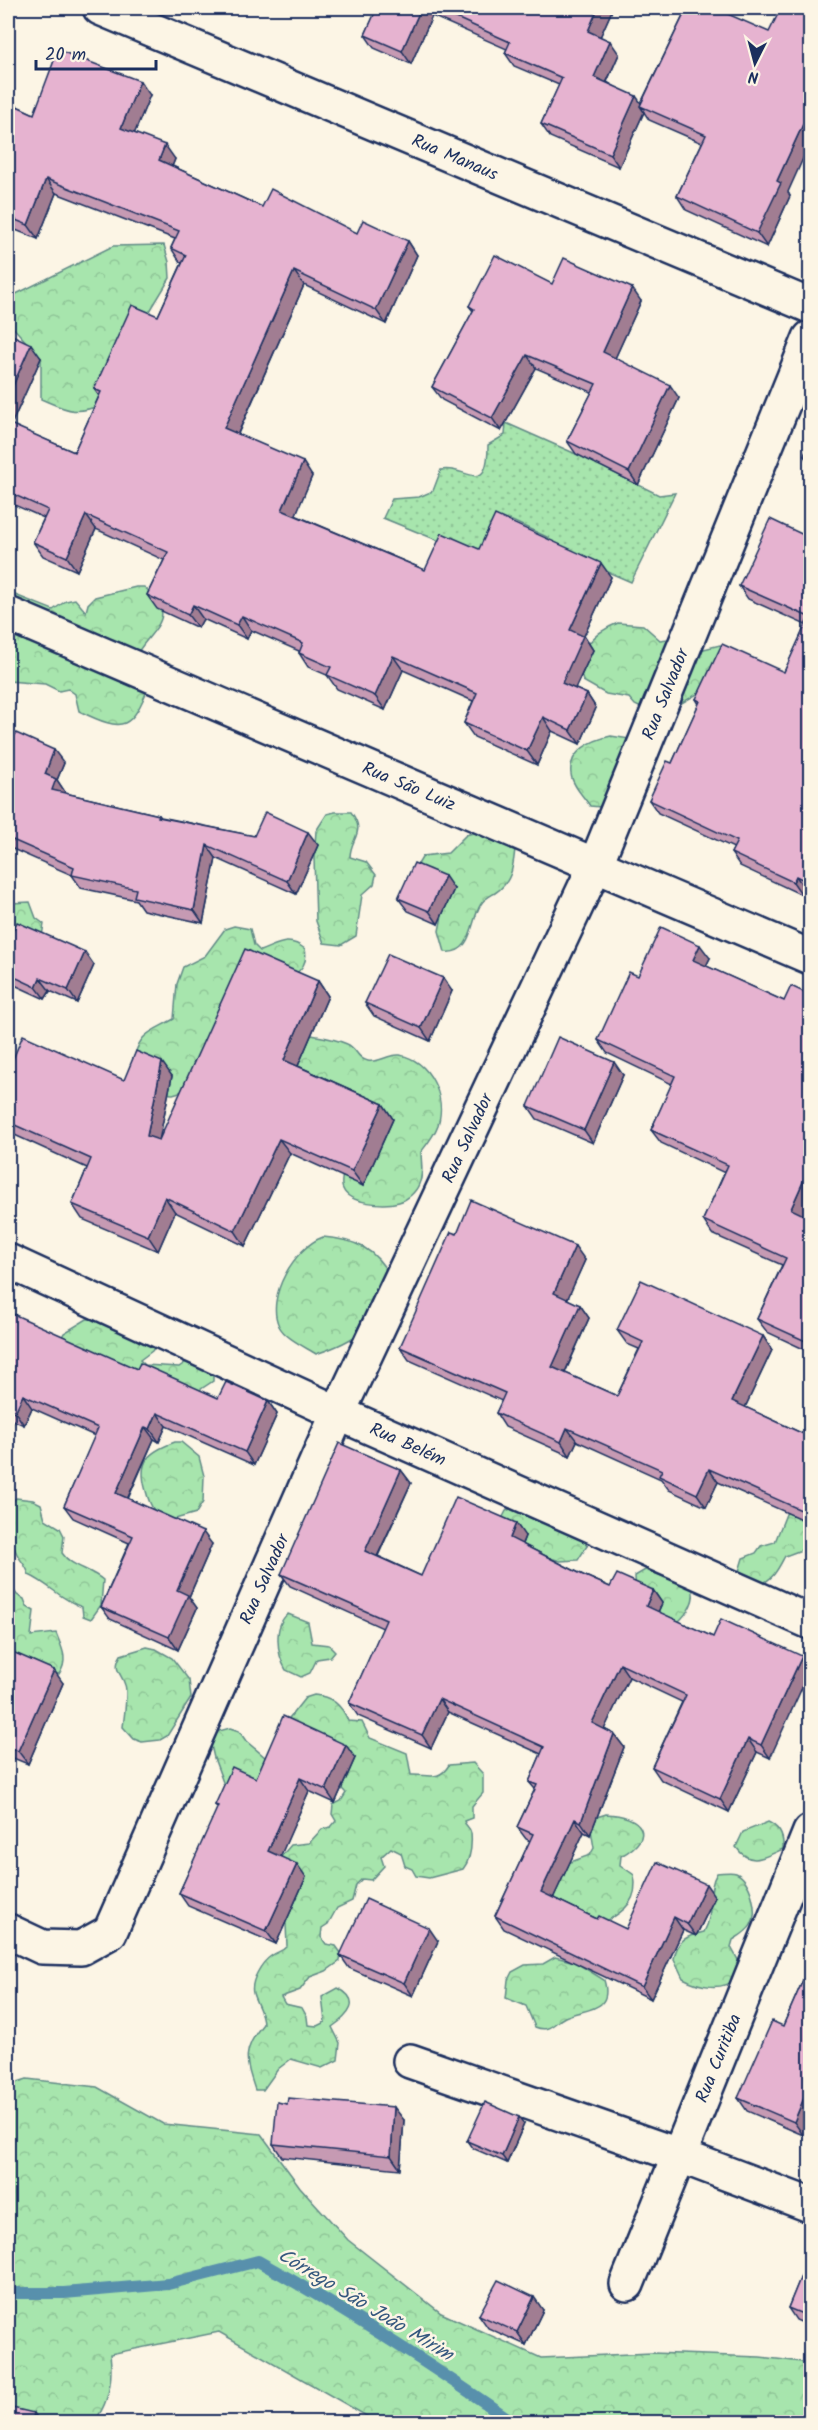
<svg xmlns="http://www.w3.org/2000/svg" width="818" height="2430" viewBox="0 0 818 2430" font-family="Kalam,sans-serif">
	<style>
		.grass { fill: url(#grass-dots); stroke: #618a86; stroke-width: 1.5 }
		.forest { fill: url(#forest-crowns); stroke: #618a86; stroke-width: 1.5 }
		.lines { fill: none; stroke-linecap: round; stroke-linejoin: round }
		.stream { stroke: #5990ac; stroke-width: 12 }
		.minor-casing { stroke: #1b2f5e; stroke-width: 38 }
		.minor { stroke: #fcf5e5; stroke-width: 33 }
		.wall { fill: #c69ab3; stroke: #1b2f5e; stroke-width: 1.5 }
		.shaded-wall { fill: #a17d92; stroke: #1b2f5e; stroke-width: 1.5 }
		.building { fill: #e6b3d0; stroke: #1b2f5e; stroke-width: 1.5 }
		.labels { text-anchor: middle; stroke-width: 5; stroke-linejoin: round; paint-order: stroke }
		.street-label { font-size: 18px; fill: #1b2f5e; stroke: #fcf5e5 }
		.water-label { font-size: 20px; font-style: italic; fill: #35587e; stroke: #fcf5e5 }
	</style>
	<defs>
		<pattern id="grass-dots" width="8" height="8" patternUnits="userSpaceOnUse" patternTransform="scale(1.5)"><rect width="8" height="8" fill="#a7e5ad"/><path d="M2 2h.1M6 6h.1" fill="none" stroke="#8fc597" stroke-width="1.8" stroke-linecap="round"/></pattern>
		<pattern id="forest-crowns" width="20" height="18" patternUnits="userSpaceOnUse" patternTransform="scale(1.5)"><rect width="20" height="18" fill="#a7e5ad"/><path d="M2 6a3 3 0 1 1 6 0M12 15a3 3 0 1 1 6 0" fill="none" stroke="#8fc597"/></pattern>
	</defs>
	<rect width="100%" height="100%" fill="#fcf5e5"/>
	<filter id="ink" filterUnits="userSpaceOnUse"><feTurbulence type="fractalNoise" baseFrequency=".0167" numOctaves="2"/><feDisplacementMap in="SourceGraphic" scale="12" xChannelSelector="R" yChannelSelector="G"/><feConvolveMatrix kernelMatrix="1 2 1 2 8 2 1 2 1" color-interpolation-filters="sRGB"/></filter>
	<g filter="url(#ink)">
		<path class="grass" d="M506,423L576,454L659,495L675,493L631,582L546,545L549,538L510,520L491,562L383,518L392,499L419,497L433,491L441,470C464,464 488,499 488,445L505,435Z"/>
		<g class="forest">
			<path d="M164,245L169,262L170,278L130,344L103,404C75,416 67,410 41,399V358L8,322V298L113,246Z"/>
			<path d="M136,587H144C182,617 150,629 135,657L150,684C131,729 126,734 79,711L75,694L68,689L59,691L45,684L8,681V592L53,610L66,601L75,599L86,612L88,604L95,597Z"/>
			<path d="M618,623L643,625L660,640L676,638L696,651L720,645L728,648L699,693L668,711L651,713L635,705L629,698L606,694L583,681C573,653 594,632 618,623Z"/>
			<path d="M611,736L636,740L618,802L601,807L590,806C584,797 572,785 571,774C568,751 592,740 611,736Z"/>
			<path d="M335,812H351C367,833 350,838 350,857L366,862L376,875L374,884L362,895L356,936L341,945L324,943L316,921L314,858L316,831L327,814Z"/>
			<path d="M483,830L515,849C513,867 512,882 495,893C490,896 484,899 481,904C470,921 473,955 445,952L439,931L444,906L414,871L423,856L448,853L466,835Z"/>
			<path d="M8,885L11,903L30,902L36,918L44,924L42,936L8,952Z"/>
			<path d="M234,926L250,929L254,945L260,951C277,945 288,935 305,949C308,962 302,970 291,977L183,1091L173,1094L156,1093L132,1066C139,1032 147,1034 174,1019L177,984L183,967L205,956L225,929Z"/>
			<path d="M311,1035C323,1037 336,1039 347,1044C357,1048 357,1059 368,1061C379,1063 388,1054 400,1055C430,1061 447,1097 438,1125C434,1136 428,1143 421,1152C421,1162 424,1174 419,1184C416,1192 407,1200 399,1202C385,1206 349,1204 343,1189C340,1184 343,1177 343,1171L281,1091L301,1036Z"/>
			<path d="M323,1237C357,1240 375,1248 392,1279C367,1327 369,1336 316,1354C305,1347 285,1338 279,1326C265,1297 295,1247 323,1237Z"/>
			<path d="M87,1319H97L157,1344L152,1351L140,1360L145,1365L179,1367L200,1352L213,1372V1381L198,1391L56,1348L64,1333Z"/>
			<path d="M175,1442H181L199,1457L204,1476L203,1502L196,1513L165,1522C154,1512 150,1506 146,1491C137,1461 148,1452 175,1442Z"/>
			<path d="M16,1498L33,1500L41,1504L45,1519L60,1528L64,1536L62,1553C71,1567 89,1568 103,1580L101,1605L91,1619L83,1616L82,1607C61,1600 49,1584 29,1575C27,1566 21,1562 17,1554C10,1541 7,1521 8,1506Z"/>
			<path d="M527,1501L583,1533L587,1546L578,1560L560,1561L544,1556L532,1559L499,1525L506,1511Z"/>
			<path d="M810,1508V1542L801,1550L785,1556C778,1569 774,1579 759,1585L737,1578L743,1558L756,1553L761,1546L775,1542L788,1509Z"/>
			<path d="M645,1570L691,1586C698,1599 687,1614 677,1623L636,1602L635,1576Z"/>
			<path d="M8,1582L17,1595L24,1599L27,1607L34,1611L31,1636L56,1633C62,1648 69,1660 59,1674H50L8,1661Z"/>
			<path d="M288,1614L308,1622L312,1643L329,1645L335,1651L330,1657L317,1659L310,1673L301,1677L286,1670C277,1655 273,1625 288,1614Z"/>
			<path d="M147,1647L156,1649L172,1658L189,1680L191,1698L167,1736L160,1740L142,1742L134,1739L123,1727C124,1718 128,1692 125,1685C121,1672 112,1670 121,1655Z"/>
			<path d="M314,1695C330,1696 342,1705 348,1721L362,1722L370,1738L407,1753L411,1775C428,1774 439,1782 449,1765L473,1763L483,1774V1793L472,1806V1818L464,1821C465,1826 470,1827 471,1833C472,1845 471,1859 463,1869L429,1878L416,1876L412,1869L405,1866L401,1853L391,1848L381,1857L384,1866L371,1880L362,1879L356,1885L352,1901L337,1908L328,1924L322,1928L321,1937L326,1944L336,1946L341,1953L340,1961L326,1971L310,1977L300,1990L281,1997L285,2004L302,2008L307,2017L308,2025L317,2026L325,2022L322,1997L338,1988C363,2001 348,2016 332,2027L340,2043L338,2060L322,2068L291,2059L278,2069L263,2090H255C245,2060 242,2050 263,2024C263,2012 256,2004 253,1993C250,1981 262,1962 271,1956C278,1951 282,1952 287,1946L286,1924L281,1917L279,1859L291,1845L309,1843L322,1829L331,1827L336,1821L332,1814L333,1805L341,1801L346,1793L282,1727L305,1698Z"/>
			<path d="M230,1728L239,1731L246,1741L266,1758L272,1776L227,1787L224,1785L214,1758L210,1741L212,1733Z"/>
			<path d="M606,1814C641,1815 658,1836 621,1856L620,1865L634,1875C639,1900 625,1911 605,1922L555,1904L553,1887L565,1864L590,1855L594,1848L590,1824L597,1817Z"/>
			<path d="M768,1822C779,1827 784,1837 783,1849C763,1858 750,1867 736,1847L743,1832Z"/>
			<path d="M717,1873C722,1873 731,1871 736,1873C751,1880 759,1912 751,1925C747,1932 739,1936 733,1940L731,1947L739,1962L737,1979C721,1991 700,1987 683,1978L674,1959C677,1940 686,1936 704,1932C715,1913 706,1890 717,1873Z"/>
			<path d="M555,1957L575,1962L604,1980C614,2013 584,2008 565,2017C553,2023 550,2033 535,2027L526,2006L506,1998L508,1980L512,1972L525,1965L543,1964Z"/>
			<path d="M27,2079L97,2087L163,2124L261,2134L300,2187L348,2240L441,2313L541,2358L652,2353L760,2357L810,2363V2422H377L219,2332L110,2354C113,2378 109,2403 94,2422H8V2085Z"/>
		</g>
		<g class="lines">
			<path class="stream" d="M8,2293H64L168,2284L258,2261C346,2310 430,2364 513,2422"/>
			<defs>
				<g id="minor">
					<path d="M100,8L810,306"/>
					<path d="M8,614L810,957"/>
					<path d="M8,1261L338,1413L810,1622"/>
					<path d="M8,1931L42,1947L81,1948L110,1932L338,1413L595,866L810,338"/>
					<path d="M410,2061L678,2155L810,2205"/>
					<path d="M627,2284L810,1832"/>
				</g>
			</defs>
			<use href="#minor" class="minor-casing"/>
			<use href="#minor" class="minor"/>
		</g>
		<g class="wall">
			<path d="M373,8H613L600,37L619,54L607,82L641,103L687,8L790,196L767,247L686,210L677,196L702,143L649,120L644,112L619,167L550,137L541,124L559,85L514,66L505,53L507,49L432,16L411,64L374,48L365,35L377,9Z"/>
			<path d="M150,95L134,133L175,159L172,166L262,207L357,233L408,241L417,255L386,324L304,285L238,434L312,476L295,515L425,570L479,549L611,577L584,636L593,650L575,689L587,694L596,708L580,744L552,731L537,765L474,737L464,723L473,701L403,670L385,710L337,689L327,675L308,667L299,653V651L251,630L247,639L203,619L198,628L157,609L147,595L164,560L96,529L77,571L43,556L33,542L44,518L12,504L8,498V333L41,358L11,425L74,452L99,396L94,389L158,316L182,263L180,262L171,248L175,239L56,193L38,239L8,227V102L34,114Z"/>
			<path d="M552,284L641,301L615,358L679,398L638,485L576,454L567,441L592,392L536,368L501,431L442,400L432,387L473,311L469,306Z"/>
			<path d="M810,442V465L804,456Z"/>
			<path d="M810,538V892L805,889L802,895L740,866L731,853L734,848L658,813L649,800L672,763L699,704L696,699L784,672L806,625L748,599L739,586Z"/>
			<path d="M8,750L64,763L57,780L65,792V793L159,815L161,817L254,836L318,845L296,894L216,858L203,923L143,910L136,900L81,888L72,875L8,847Z"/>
			<path d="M454,889L438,924L408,911L398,898Z"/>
			<path d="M8,942L94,965L77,1003L50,991L45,999L8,982Z"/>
			<path d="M710,958L706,966L784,1001L810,1200L803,1215L810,1218V1352L767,1332L757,1319L782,1265L712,1234L703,1220L725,1173L661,1143L651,1130L672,1084L607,1053L598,1040L638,976Z"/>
			<path d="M318,981L328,996L298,1066L383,1104L393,1119L363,1186L290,1153L245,1246L175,1212L158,1251L82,1219L72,1204L87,1168L8,1132V1071L124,1080L172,1076L159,1140Z"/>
			<path d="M452,991L430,1041L374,1016L365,1003Z"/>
			<path d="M623,1075L593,1143L537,1119L528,1106Z"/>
			<path d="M457,1234L585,1260L567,1299L580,1305L589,1318L565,1373L617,1396L639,1349L627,1344L617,1330L763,1336L772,1350L745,1407L810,1437V1523L718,1482L706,1507L669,1490L661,1479L577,1441L570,1456L505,1427L496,1413L502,1401L409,1360L400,1347Z"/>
			<path d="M8,1325L137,1369L218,1398L268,1401L277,1414L254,1465L166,1426L159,1442L154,1439L128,1499L212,1544L189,1597L197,1608L178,1650L110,1619L101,1607L129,1543L73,1518L64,1506L95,1436L32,1408L24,1425L8,1418Z"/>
			<path d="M401,1470L411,1483L378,1556L421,1576L525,1536L522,1544L583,1575L610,1587L653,1590L662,1603L658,1612L713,1637L770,1758L757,1752L729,1812L661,1780L652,1767L682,1702L629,1677L604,1729L614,1734L624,1747L590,1835L584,1832L553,1898L597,1919L626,1929L715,1897L696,1936L683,1930L651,1999L504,1929L495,1916L530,1841L526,1839L517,1827L535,1789L529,1782L541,1754L448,1712L431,1748L358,1716L349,1703L383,1628L290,1586L281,1574Z"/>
			<path d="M8,1650L63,1683L28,1764L8,1756Z"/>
			<path d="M355,1758L335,1803L309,1791L280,1856L306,1877L276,1944L188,1906L179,1893L218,1808L215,1805L256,1778Z"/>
			<path d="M438,1941L413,1996L349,1968L340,1955Z"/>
			<path d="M810,1964V2118L803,2135L747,2111L738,2098L783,2026Z"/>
			<path d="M287,2104L404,2120L400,2169L282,2157L273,2144Z"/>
			<path d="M524,2124L507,2163L472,2148L467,2141Z"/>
			<path d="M810,2255V2326L796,2320L788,2308Z"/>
			<path d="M543,2310L526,2345L488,2328L479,2315Z"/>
		</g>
		<g class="shaded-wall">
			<path d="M421,8H427L432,16L411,64L402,51Z"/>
			<path d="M598,8H613L597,44L588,31Z"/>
			<path d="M610,41L619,54L603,90L594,77Z"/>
			<path d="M140,81L150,95L131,142L121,128Z"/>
			<path d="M636,96L645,109L640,106L644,112L619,167L610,154Z"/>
			<path d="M810,109V143L788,192L790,196L767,247L757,233L777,181Z"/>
			<path d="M165,145L175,159L169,174L159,160Z"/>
			<path d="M46,179L56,193L38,239L28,225Z"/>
			<path d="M408,241L417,255L386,324L376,310Z"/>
			<path d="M294,271L304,285L234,442L224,428Z"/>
			<path d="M632,288L641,301L612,365L603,352Z"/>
			<path d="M31,344L41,358L8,432V397Z"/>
			<path d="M527,355L536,368L501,431L492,418Z"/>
			<path d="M670,385L679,398L638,485L629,472Z"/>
			<path d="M303,462L312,476L292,524L282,510Z"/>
			<path d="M86,515L96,529L77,571L67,557Z"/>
			<path d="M601,563L611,577L584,636L593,650L571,697L562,683L570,630Z"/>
			<path d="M193,605L203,619L198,628L188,615Z"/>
			<path d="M242,616L251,630L247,639L237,625Z"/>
			<path d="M393,656L403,670L385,710L375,696Z"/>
			<path d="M587,694L596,708L580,744L570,730Z"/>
			<path d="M543,717L552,731L537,765L527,751Z"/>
			<path d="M54,750L64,763L57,780L65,792L61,803L52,790L45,774Z"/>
			<path d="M308,832L318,845L296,894L287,881Z"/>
			<path d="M207,845L216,858L203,923L194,910Z"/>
			<path d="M445,876L454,889L438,924L429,911Z"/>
			<path d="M796,876L805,889L802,895L793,882Z"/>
			<path d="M700,945L710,958L702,974L693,960Z"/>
			<path d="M85,952L94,965L77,1003L68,990Z"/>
			<path d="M40,978L50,991L45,999L36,987Z"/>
			<path d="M443,978L452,991L430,1041L421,1028Z"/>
			<path d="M318,981L328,996L294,1075L284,1060Z"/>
			<path d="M162,1062L172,1076L157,1151L147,1136Z"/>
			<path d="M614,1062L623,1075L593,1143L584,1130Z"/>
			<path d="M383,1104L393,1119L363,1186L352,1171Z"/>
			<path d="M279,1139L290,1153L245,1246L235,1231Z"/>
			<path d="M810,1166V1200L800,1223L791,1209Z"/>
			<path d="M165,1197L175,1212L158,1251L148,1236Z"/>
			<path d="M575,1246L585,1260L564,1307L554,1293Z"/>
			<path d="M580,1305L589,1318L561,1381L552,1367Z"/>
			<path d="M763,1336L772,1350L742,1414L732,1401Z"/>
			<path d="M23,1395L32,1408L24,1425L15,1412Z"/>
			<path d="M268,1401L277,1414L254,1465L245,1452Z"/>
			<path d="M157,1413L166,1426L159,1442L150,1429Z"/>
			<path d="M145,1427L154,1439L124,1506L116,1493Z"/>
			<path d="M567,1428L577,1441L570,1456L561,1442Z"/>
			<path d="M709,1469L718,1482L706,1507L697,1494Z"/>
			<path d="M401,1470L411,1483L374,1563L365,1551Z"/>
			<path d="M516,1523L525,1536L519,1551L510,1538Z"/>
			<path d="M203,1532L212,1544L189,1597L197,1608L178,1650L169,1637L177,1590Z"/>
			<path d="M653,1590L662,1603L655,1619L646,1606Z"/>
			<path d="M802,1656L810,1668V1670L770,1758L761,1745Z"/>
			<path d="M620,1664L629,1677L601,1736L592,1723Z"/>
			<path d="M54,1670L63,1683L28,1764L18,1751Z"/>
			<path d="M439,1699L448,1712L431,1748L422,1735Z"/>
			<path d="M614,1734L624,1747L590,1835L581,1822Z"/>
			<path d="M748,1739L757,1752L729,1812L720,1799Z"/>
			<path d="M346,1745L355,1758L335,1803L326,1790Z"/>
			<path d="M300,1778L309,1791L277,1864L268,1851Z"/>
			<path d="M575,1819L584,1832L550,1905L541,1892Z"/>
			<path d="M297,1864L306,1877L276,1944L266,1931Z"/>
			<path d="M706,1884L715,1897L696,1936L687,1924Z"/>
			<path d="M674,1917L683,1930L651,1999L642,1987Z"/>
			<path d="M429,1928L438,1941L413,1996L404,1983Z"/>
			<path d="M808,2088L810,2091V2118L803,2135L794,2122Z"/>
			<path d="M394,2107L404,2120L400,2169L391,2156Z"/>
			<path d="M519,2117L524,2124L507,2163L502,2156Z"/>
			<path d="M534,2297L543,2310L526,2345L517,2332Z"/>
			<path d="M34,2413L40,2422H32Z"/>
		</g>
		<g class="building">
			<path d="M377,8H421L402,51L365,35Z"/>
			<path d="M434,8H598L588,31L610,41L594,77L636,96L610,154L541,124L562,78L505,53L510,42Z"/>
			<path d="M687,8H714L769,32L781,8H810V109L777,181L781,183L757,233L677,196L706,135L640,106Z"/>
			<path d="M58,50L140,81L121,128L165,145L159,160L262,207L271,189L357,233L363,220L408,241L376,310L294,271L224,428L303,462L282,510L425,570L442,533L479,549L495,515L601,563L570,630L583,636L562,683L587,694L570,730L543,717L527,751L464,723L477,693L393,656L375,696L327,675L331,667L299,653L303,643L242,616L237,625L193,605L188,615L147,595L168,552L86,515L67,557L33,542L48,510L8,492V477L11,471L8,469V423L74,452L101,392L94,389L132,305L158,316L186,255L171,248L179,231L46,179L28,225L8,217V102L34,114Z"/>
			<path d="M495,255L552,284L564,258L632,288L603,352L670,385L629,472L567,441L596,384L527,355L492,418L432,387L474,309L469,306Z"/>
			<path d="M8,333L31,344L8,397Z"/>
			<path d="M810,442V459L804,456Z"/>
			<path d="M770,519L810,538V883L796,876L793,882L731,853L737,841L649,800L667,761L672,763L700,701L696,699L722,644L784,672L809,617L739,586Z"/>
			<path d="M16,733L54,750L45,774L56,779L52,790L159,815L158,817L254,836L265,812L308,832L287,881L207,845L194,910L134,897L136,889L72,875L74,867L8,838V750Z"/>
			<path d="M414,863L445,876L429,911L398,898Z"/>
			<path d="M17,922L85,952L68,990L40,978L36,987L8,974V942Z"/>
			<path d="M661,927L700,945L693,960L784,1001L791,986L810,995V1166L791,1209L810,1218V1343L757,1319L786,1258L703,1220L728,1165L651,1130L675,1076L598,1040L629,972L638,976Z"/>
			<path d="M245,949L318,981L284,1060L383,1104L352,1171L279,1139L235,1231L165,1197L148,1236L72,1204L91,1159L8,1122V1071L23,1035L124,1080L136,1051L162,1062L147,1136L159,1140Z"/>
			<path d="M388,954L443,978L421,1028L365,1003Z"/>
			<path d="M558,1037L614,1062L584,1130L528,1106Z"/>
			<path d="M471,1200L575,1246L554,1293L580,1305L552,1367L617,1396L643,1342L617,1330L641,1280L763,1336L732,1401L810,1437V1514L709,1469L697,1494L659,1476L662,1470L567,1428L561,1442L496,1413L505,1393L400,1347L451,1232L457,1234Z"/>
			<path d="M13,1314L137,1369L140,1363L218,1398L226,1382L268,1401L245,1452L157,1413L150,1429L145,1427L116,1493L203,1532L177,1590L188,1595L169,1637L101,1607L133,1536L64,1506L98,1428L23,1395L15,1412L8,1409V1325Z"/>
			<path d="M339,1443L401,1470L365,1551L421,1576L456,1497L516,1523L510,1538L583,1575L610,1587L617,1574L653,1590L646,1606L713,1637L721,1619L802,1656L761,1745L748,1739L720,1799L652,1767L686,1695L620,1664L592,1723L614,1734L581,1822L575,1819L541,1892L597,1919L599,1916L626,1929L657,1862L706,1884L687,1924L674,1917L642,1987L495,1916L533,1834L517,1827L537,1785L529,1782L544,1747L439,1699L422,1735L349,1703L386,1620L281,1574Z"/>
			<path d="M8,1650L54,1670L18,1751L8,1747Z"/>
			<path d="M283,1716L346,1745L326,1790L300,1778L268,1851L297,1864L266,1931L179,1893L218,1806L215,1805L232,1767L256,1778Z"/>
			<path d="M366,1899L429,1928L404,1983L340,1955Z"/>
			<path d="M810,1964V2089L808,2088L794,2122L738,2098L772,2021L783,2026Z"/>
			<path d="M288,2098L394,2107L391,2156L273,2144L277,2102L287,2104Z"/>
			<path d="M485,2102L519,2117L502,2156L467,2141Z"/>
			<path d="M810,2254V2317L788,2308Z"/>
			<path d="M498,2280L534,2297L517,2332L479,2315Z"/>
			<path d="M8,2407L34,2413L32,2422H8Z"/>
		</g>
	</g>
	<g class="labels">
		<g class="street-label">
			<text transform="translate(455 157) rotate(23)" y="6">Rua Manaus</text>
			<text transform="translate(665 694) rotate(-68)" y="6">Rua Salvador</text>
			<text transform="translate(409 786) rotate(23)" y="6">Rua São Luiz</text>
			<text transform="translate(467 1138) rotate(-65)" y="6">Rua Salvador</text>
			<text transform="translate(408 1444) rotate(24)" y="6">Rua Belém</text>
			<text transform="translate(264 1579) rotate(-66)" y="6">Rua Salvador</text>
			<text transform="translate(718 2058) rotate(-68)" y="6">Rua Curitiba</text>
		</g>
		<g class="water-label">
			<text transform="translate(366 2304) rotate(31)" y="7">Córrego São João Mirim</text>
		</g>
	</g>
	<rect width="818" height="2430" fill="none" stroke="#fcf5e5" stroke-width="30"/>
	<rect x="15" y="15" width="788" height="2400" fill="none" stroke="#1b2f5e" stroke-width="2" filter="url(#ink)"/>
	<g transform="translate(755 63) rotate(186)" stroke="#fcf5e5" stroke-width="4.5" paint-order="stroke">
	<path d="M0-4.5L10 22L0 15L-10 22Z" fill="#1b2f5e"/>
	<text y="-9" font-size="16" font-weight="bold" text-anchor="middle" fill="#1b2f5e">N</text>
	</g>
	<path d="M36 60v9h120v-9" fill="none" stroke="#1b2f5e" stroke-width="3"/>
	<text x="45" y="60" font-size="18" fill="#1b2f5e" stroke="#fcf5e5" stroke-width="4.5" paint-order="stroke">20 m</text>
</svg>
